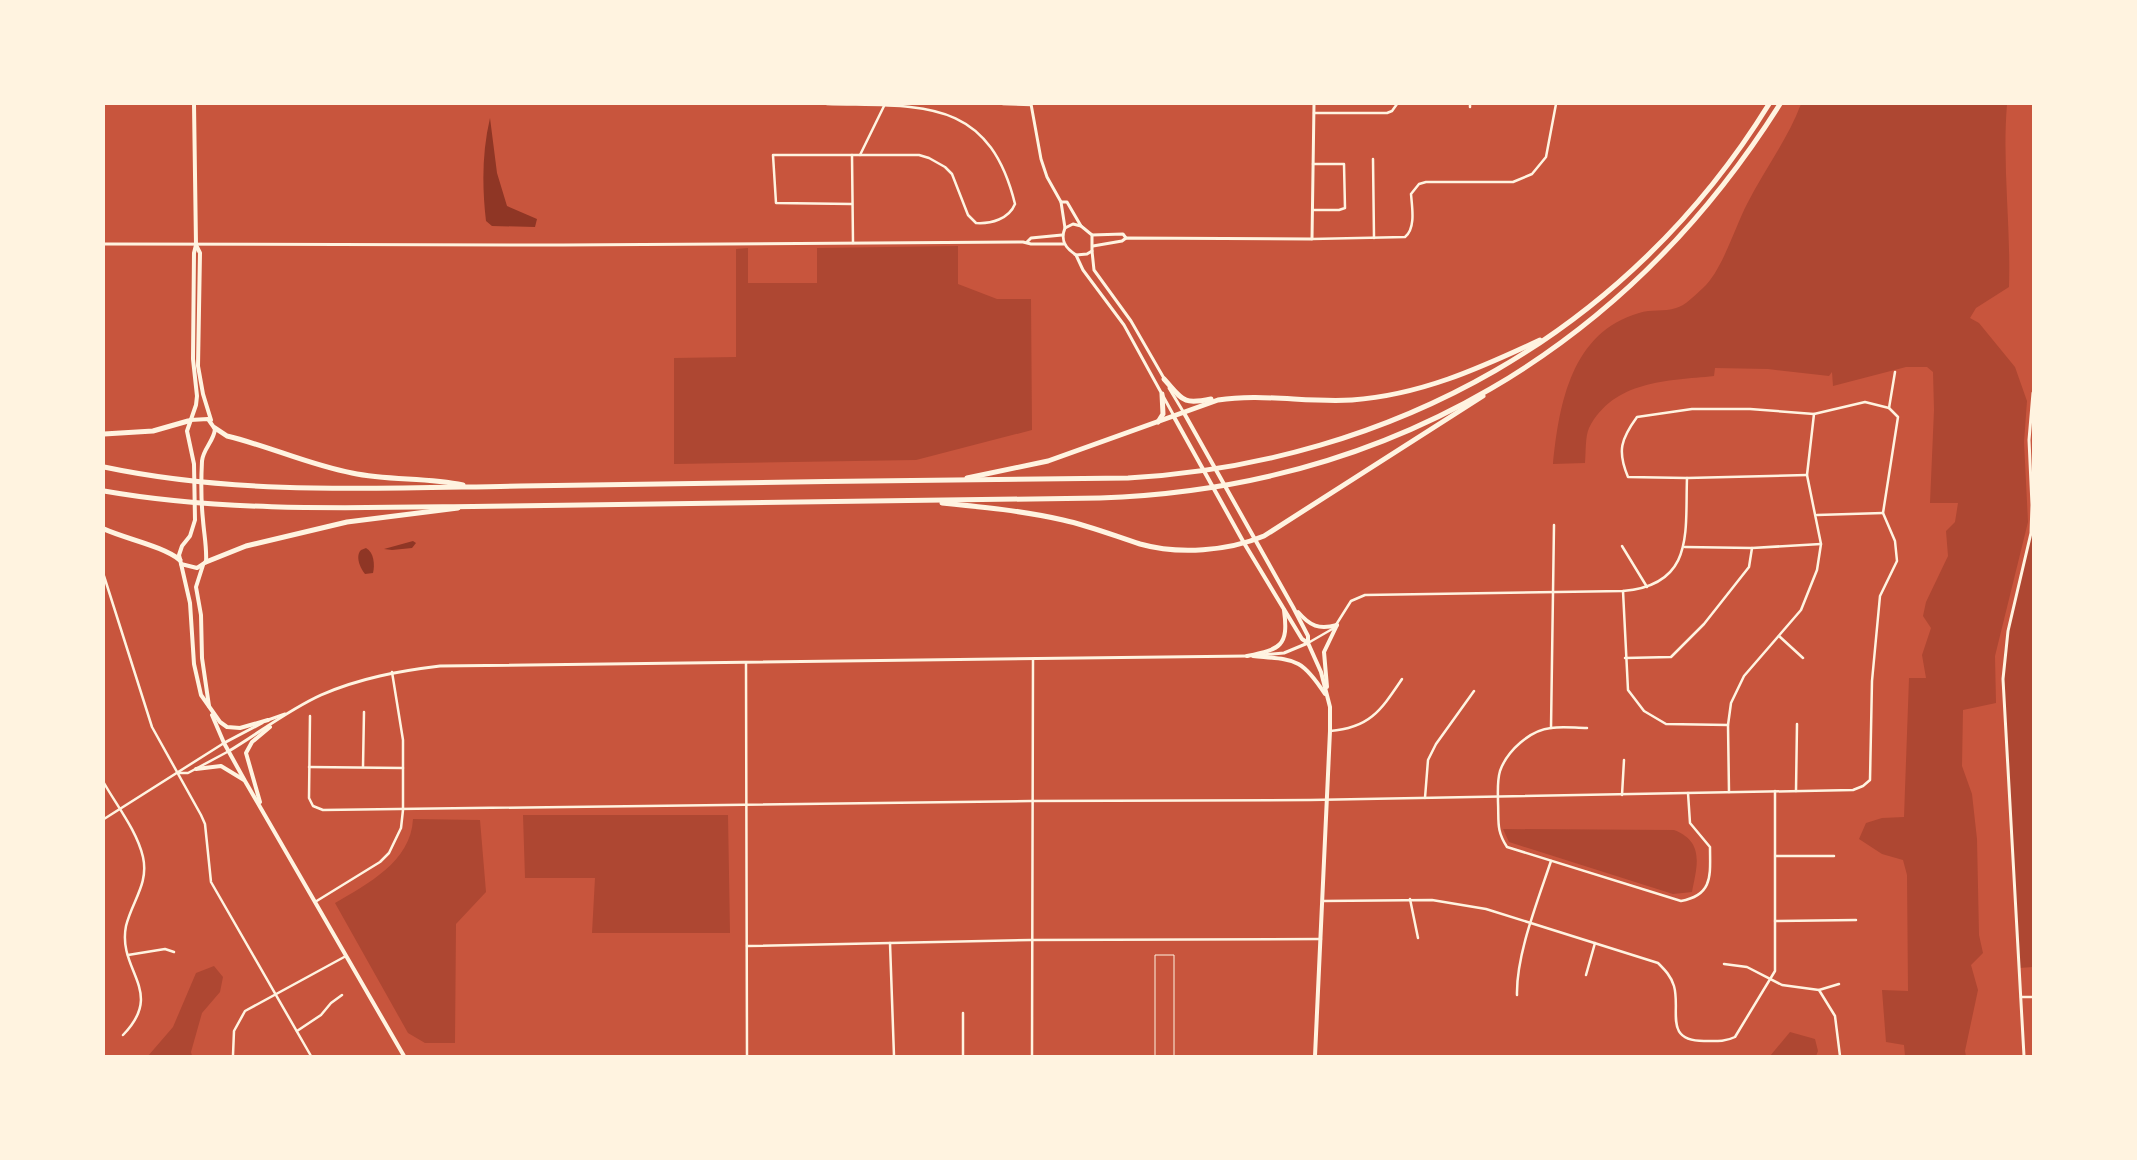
<svg xmlns="http://www.w3.org/2000/svg" width="2137" height="1160" viewBox="0 0 2137 1160" font-family="Roboto,sans-serif">
	<style>
		.green { fill: #ae4732 }
		.water { fill: #8f3625 }
		.lines { fill: none; stroke-linecap: round; stroke-linejoin: round }
		.service { stroke: #fff3e0; stroke-width: 1 }
		.minor { stroke: #fff3e0; stroke-width: 2.5 }
		.tertiary { stroke: #fff3e0; stroke-width: 3 }
		.secondary { stroke: #fff3e0; stroke-width: 4 }
		.motorway { stroke: #fff3e0; stroke-width: 5 }
	</style>
	<rect width="100%" height="100%" fill="#c8553d"/>
	<g class="green">
		<path d="M1801,104H2007C2002,165 2011,226 2009,287L1976,308L1970,318L1979,323L2015,367L2027,401L2024,442L2028,522L1995,656L1996,703L1963,710L1962,766L1972,794L1977,839L1979,935L1983,953L1971,965L1978,990L1965,1051L1966,1056H1905L1904,1045L1886,1042L1882,990L1908,991L1907,875L1903,860L1882,854L1859,839L1866,823L1882,818L1904,817L1909,678H1926L1922,655L1931,628L1923,616L1926,602L1948,556L1946,531L1955,522L1958,503H1930L1934,410L1933,372L1927,367H1906L1833,386L1832,372L1829,376L1768,369L1715,368L1714,376C1667,381 1614,380 1589,428C1585,437 1586,453 1585,463L1553,464C1559,403 1572,332 1639,313C1651,309 1664,312 1676,308C1685,306 1696,294 1703,288C1722,271 1735,227 1747,204C1764,170 1788,139 1801,104Z"/>
		<path d="M958,246V284L997,299H1031L1032,430L916,460L674,464V358L736,357V249L748,248V283H817V248Z"/>
		<path d="M2033,513V967L2019,968L2003,690L2004,651L2026,556Z"/>
		<path d="M523,815H728L730,933H592L595,878H525Z"/>
		<path d="M413,819L480,820L486,892L456,924L455,1043H425L408,1033L335,903C367,884 411,862 413,819Z"/>
		<path d="M1503,829L1674,830C1705,842 1697,866 1692,892L1673,894L1509,842Z"/>
		<path d="M214,966L223,977L220,992L202,1013L191,1052L192,1056H148L173,1027L196,973Z"/>
		<path d="M1790,1032L1815,1039L1818,1051L1816,1056H1770Z"/>
	</g>
	<g class="water">
		<path d="M490,118L497,173L507,206L537,219L535,227L492,226L486,221C482,186 482,152 490,118Z"/>
		<path d="M413,541L416,543L412,548L392,550L384,549Z"/>
		<path d="M366,548C374,552 375,565 373,573L365,574C360,568 355,556 361,550Z"/>
	</g>
	<g class="lines">
		<path class="service" d="M1155,1056V955H1174V1056"/>
		<g class="minor">
			<path d="M827,104C919,107 988,95 1015,204C1009,219 991,224 976,223L968,215L952,174L945,167L929,158L919,155H773L776,203L852,204"/>
			<path d="M1003,104L1031,105"/>
			<path d="M1470,107V104"/>
			<path d="M1314,113H1387L1392,111L1397,104"/>
			<path d="M852,155L853,243"/>
			<path d="M860,155L885,104"/>
			<path d="M1373,159L1374,238"/>
			<path d="M1313,210H1339L1345,208L1344,164H1313"/>
			<path d="M1312,239L1405,237C1416,228 1412,207 1411,194L1419,184L1426,182H1513L1532,174L1546,157L1556,104"/>
			<path d="M1807,475L1687,478L1628,477C1617,451 1621,439 1637,417L1692,409H1750L1814,414L1865,402L1889,408"/>
			<path d="M1817,515L1883,513"/>
			<path d="M1622,546L1647,587"/>
			<path d="M1685,547L1752,548L1821,544"/>
			<path d="M104,576L152,727L201,815L205,824L211,882L311,1056"/>
			<path d="M1623,591L1628,690L1644,711L1666,724L1728,725"/>
			<path d="M1779,636L1803,658"/>
			<path d="M1308,643L1334,628L1351,601L1365,595L1623,591C1695,585 1685,532 1687,478"/>
			<path d="M1625,658L1671,657L1704,624L1749,567L1752,548"/>
			<path d="M746,663L747,1056"/>
			<path d="M310,716L309,798L313,806L323,810L1031,801L1310,800L1853,790L1863,786L1870,780L1872,681L1880,596L1897,561L1895,541L1883,513L1898,417L1889,408L1895,372"/>
			<path d="M1551,728L1554,525"/>
			<path d="M1587,728C1575,728 1563,726 1551,728C1530,730 1507,751 1500,771C1497,781 1498,792 1498,802C1499,822 1496,830 1507,847L1681,901C1714,895 1710,874 1710,847L1690,823L1688,793"/>
			<path d="M1330,731C1370,728 1381,710 1402,679"/>
			<path d="M309,767L403,768"/>
			<path d="M363,767L364,712"/>
			<path d="M179,773H188L229,751"/>
			<path d="M104,783C117,806 137,831 143,857C149,884 132,901 126,926C117,971 166,991 123,1035"/>
			<path d="M1796,791L1797,724"/>
			<path d="M1729,792L1728,725L1731,703L1744,676L1801,610L1817,570L1821,544L1807,475L1814,414"/>
			<path d="M1622,795L1624,760"/>
			<path d="M1425,798L1428,760L1436,744L1474,691"/>
			<path d="M104,819L224,743"/>
			<path d="M1776,856H1834"/>
			<path d="M1410,899L1418,938"/>
			<path d="M1323,901L1432,900L1486,909L1658,963C1665,970 1671,976 1674,986C1681,1011 1663,1041 1704,1041C1715,1041 1725,1042 1735,1037L1775,971V791"/>
			<path d="M315,902L380,862L389,853L401,828L403,810V740L392,672"/>
			<path d="M1775,921L1856,920"/>
			<path d="M890,943L894,1056"/>
			<path d="M747,946L1031,940L1321,939"/>
			<path d="M128,955L165,949L174,952"/>
			<path d="M1724,964L1747,967L1782,985L1819,990L1835,1016L1840,1056"/>
			<path d="M1586,975L1595,943"/>
			<path d="M1819,990L1839,984"/>
			<path d="M1517,995C1516,955 1538,900 1551,861"/>
			<path d="M2021,997H2033"/>
			<path d="M963,1013V1056"/>
			<path d="M297,1031L321,1015L331,1003L342,995"/>
			<path d="M233,1055L234,1031L245,1011L346,956"/>
			<path d="M1032,1056L1033,659"/>
		</g>
		<g class="tertiary">
			<path d="M1031,104L1041,159L1047,177L1061,202L1065,228"/>
			<path d="M1061,202H1067L1081,226"/>
			<path d="M1073,224L1081,226L1092,235V251L1087,254L1076,255C1065,248 1060,240 1065,228Z"/>
			<path d="M1092,235L1123,234L1126,238"/>
			<path d="M1027,242L1031,238L1062,235"/>
			<path d="M104,244L563,245L1023,242L1031,244H1064"/>
			<path d="M1093,246L1122,241L1126,238L1312,239L1314,104"/>
			<path d="M1092,251L1094,270L1131,321L1165,380"/>
			<path d="M1076,255L1083,270L1124,325L1174,416"/>
			<path d="M1169,388L1184,413"/>
			<path d="M1262,655L1284,653L1308,643"/>
			<path d="M268,720L285,714"/>
			<path d="M224,743L262,723"/>
			<path d="M229,751C259,733 288,710 321,695C360,678 399,671 440,666L1248,656"/>
			<path d="M2024,1056L2003,679L2008,631L2031,533L2032,505L2029,440L2033,393"/>
		</g>
		<g class="secondary">
			<path d="M194,104L196,245L194,253L193,359L197,396L196,405L187,431L194,464L195,520L190,536L182,546L179,555L190,603L194,664L201,695L220,722L227,727L240,728L268,720"/>
			<path d="M196,245L200,253L198,366L203,394L211,420"/>
			<path d="M1184,413L1293,607L1308,636V643L1321,672L1330,707V731L1315,1056"/>
			<path d="M1174,417L1244,543L1302,639L1308,643"/>
			<path d="M181,564L197,568L206,562C207,548 204,534 203,520C201,501 201,480 202,461C203,449 214,441 215,429L208,419L190,420"/>
			<path d="M203,565L196,587L201,615L202,658L209,706"/>
			<path d="M1298,612C1310,626 1319,630 1337,625"/>
			<path d="M1247,656C1280,649 1289,647 1284,610"/>
			<path d="M1253,656C1295,660 1301,657 1325,694"/>
			<path d="M1327,687L1324,652L1337,625"/>
			<path d="M212,715L224,743L245,781L404,1056"/>
			<path d="M196,769L221,766L244,780"/>
			<path d="M260,802L246,753L252,742L270,727"/>
		</g>
		<g class="motorway">
			<path d="M1164,379C1183,400 1182,405 1211,399"/>
			<path d="M1158,422L1163,414L1162,394"/>
			<path d="M215,428L227,436C269,446 309,465 352,473C389,481 426,477 463,485"/>
			<path d="M104,434L153,431L188,421"/>
			<path d="M104,467C241,496 381,488 520,486C723,484 925,479 1128,478C1393,463 1629,331 1769,104"/>
			<path d="M967,478L1048,461L1218,400C1261,393 1308,403 1352,400C1420,395 1478,369 1540,340"/>
			<path d="M104,491C234,514 376,507 509,506C706,504 903,501 1100,498C1389,488 1626,348 1780,104"/>
			<path d="M942,503C983,507 1024,511 1063,520C1090,526 1115,536 1140,544C1179,555 1228,551 1264,536L1483,396"/>
			<path d="M104,529C126,539 163,546 180,560"/>
			<path d="M206,562L246,546L347,522L458,508"/>
		</g>
	</g>
	<rect width="2137" height="1160" fill="none" stroke="#fff3e0" stroke-width="210"/>
</svg>
